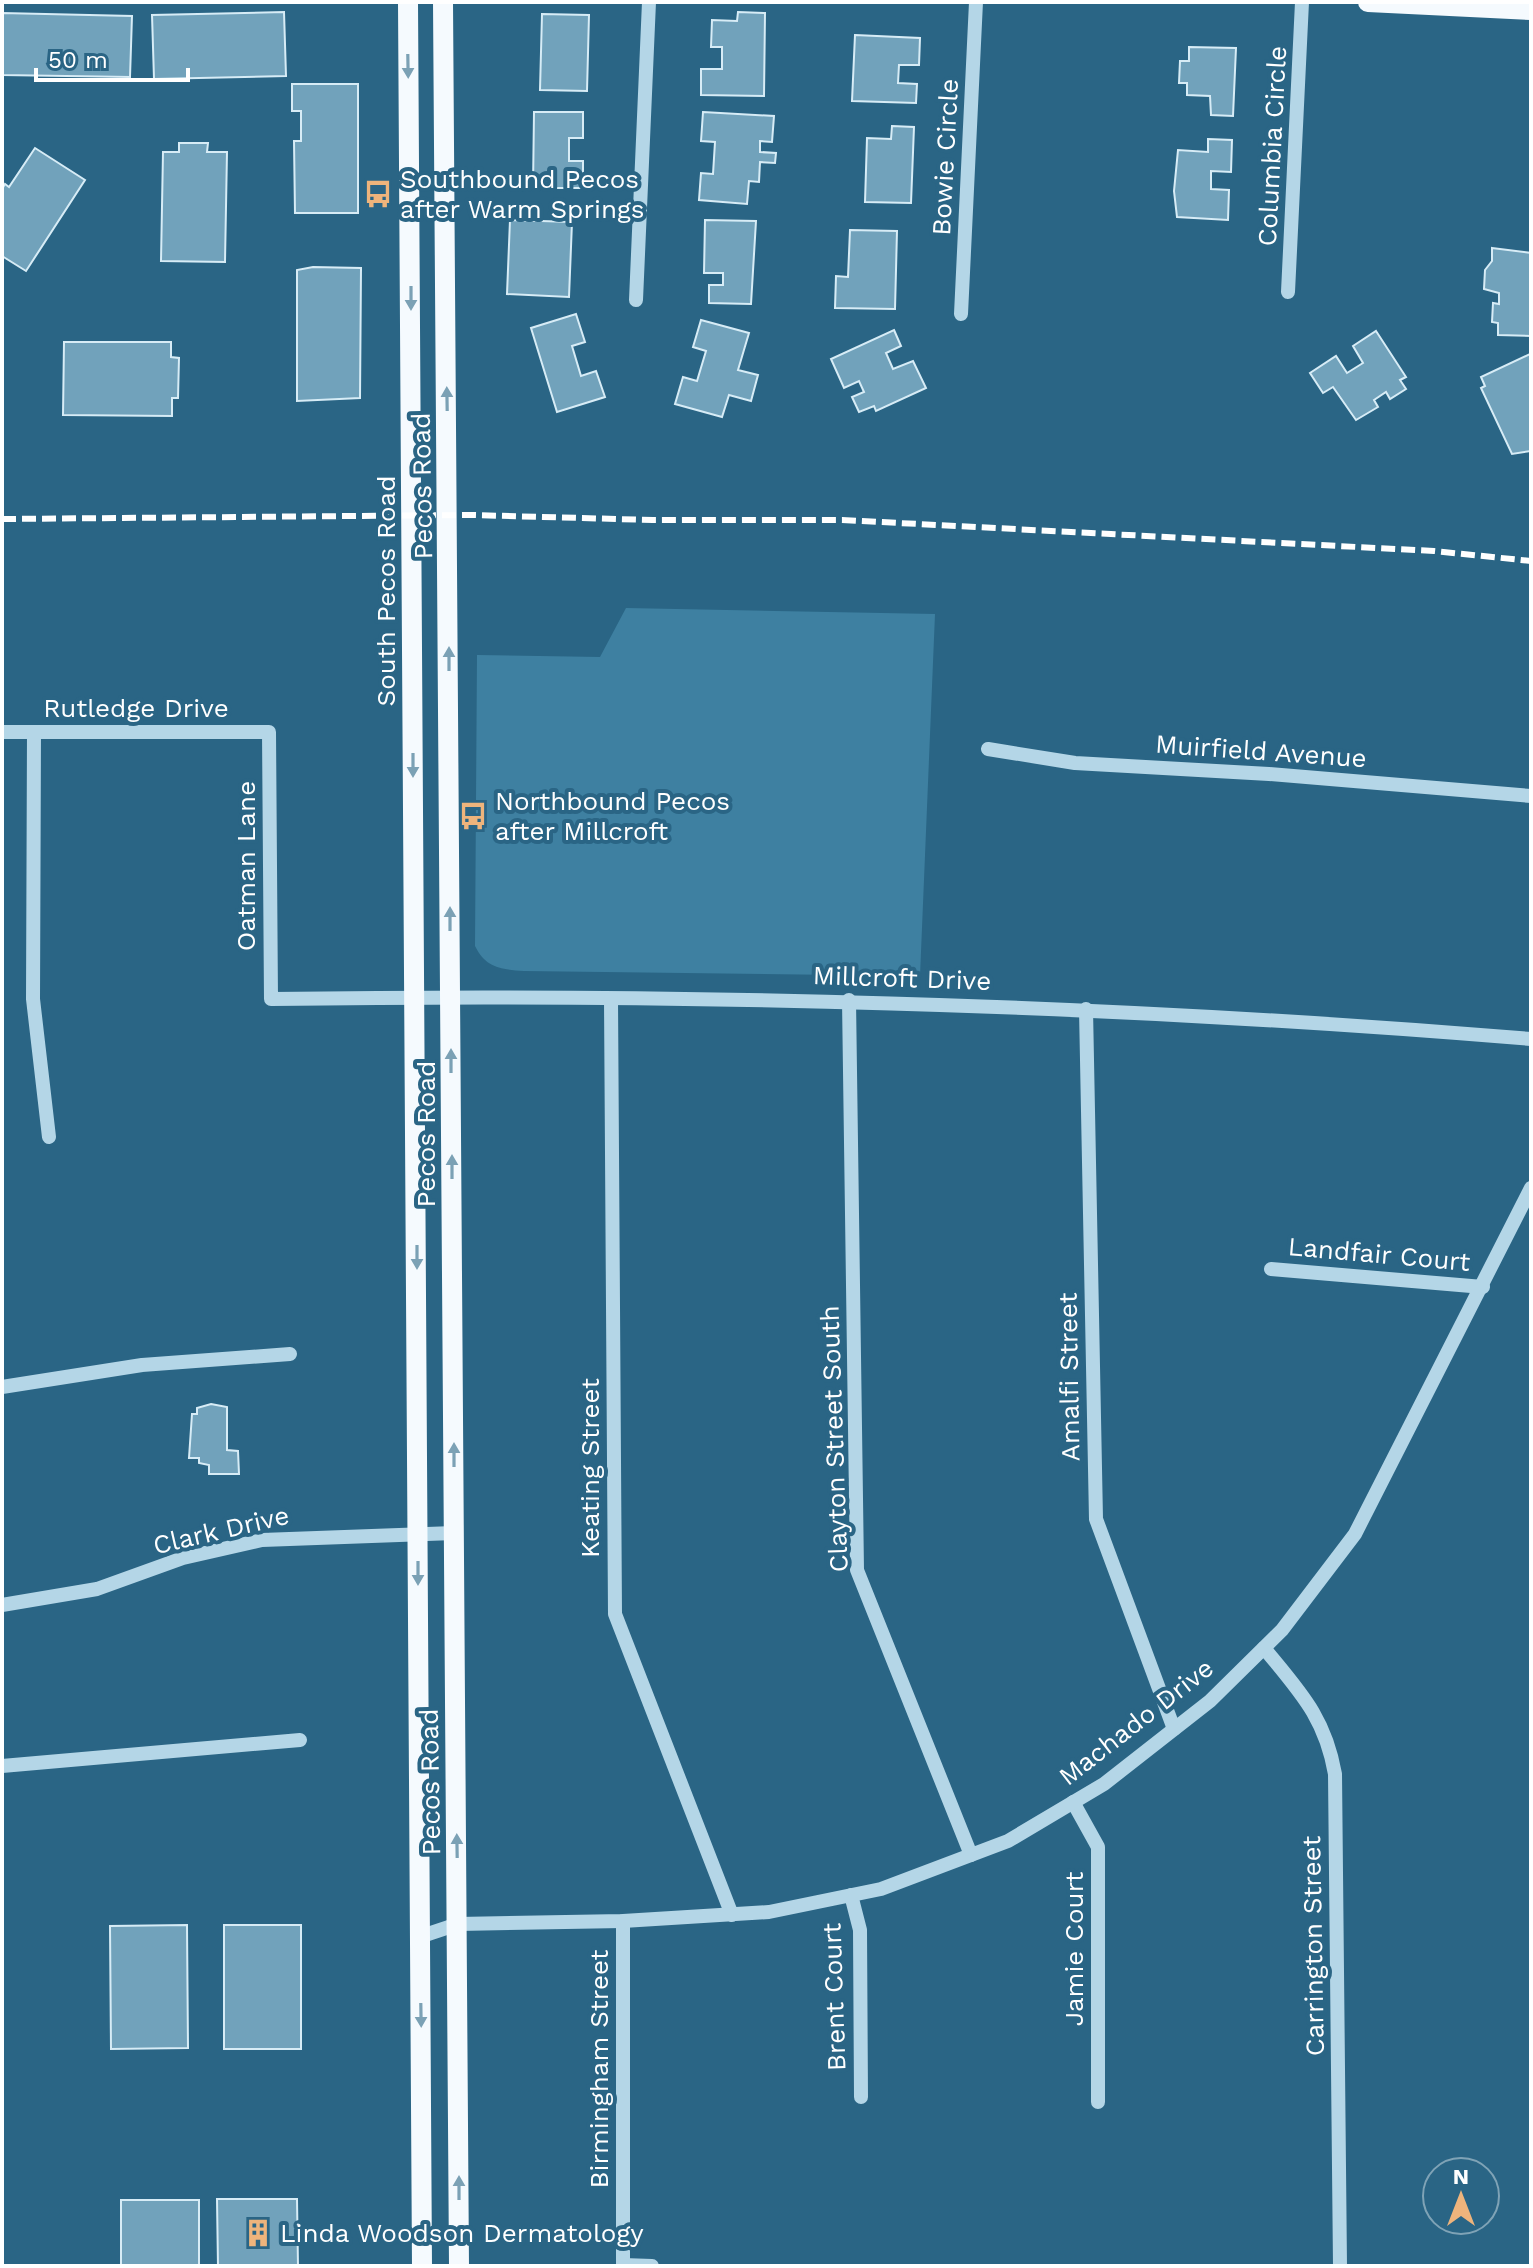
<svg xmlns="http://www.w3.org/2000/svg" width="1533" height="2268" viewBox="0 0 1533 2268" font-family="'Work Sans',sans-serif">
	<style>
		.green { fill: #3e80a1 }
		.building { fill: #71a2bb; stroke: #d7ecf6; stroke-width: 2 }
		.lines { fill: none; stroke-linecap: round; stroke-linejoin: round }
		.minor { stroke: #b4d6e7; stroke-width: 14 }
		.major { stroke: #f5fafe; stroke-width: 20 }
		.rail { stroke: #fff; stroke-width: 6; stroke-dasharray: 14 6; stroke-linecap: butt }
		.oneway { fill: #7ba1b5 }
		.labels { text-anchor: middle; stroke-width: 8; stroke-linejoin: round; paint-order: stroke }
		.street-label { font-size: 26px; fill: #fff; stroke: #2a6585 }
		.poi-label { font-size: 26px; fill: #fff; stroke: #2a6585; text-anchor: start }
	</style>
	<rect width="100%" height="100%" fill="#2a6585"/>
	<path class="green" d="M626,608L935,614L920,976L524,971C500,969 486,968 475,946L477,655L600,657Z"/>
	<g class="building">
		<path d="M284,12L286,76L154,79L152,15Z"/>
		<path d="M738,12L765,13L764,96L701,95V69H722V47H711L712,20L737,21Z"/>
		<path d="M2,13L132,16L130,77L2,75Z"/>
		<path d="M542,14L589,15L587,91L540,90Z"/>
		<path d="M855,35L920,38L919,65H899L898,83L917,84L916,103L852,101Z"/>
		<path d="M1189,47L1236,48L1233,116L1211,115L1210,96L1187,95V83H1179L1180,61H1189Z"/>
		<path d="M292,84H358V213H295L294,141H301V111H292Z"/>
		<path d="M534,112H583V138H569V161H583V188H533Z"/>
		<path d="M703,112L774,116L772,142L760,141V152L776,153L775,163L760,162L759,182L749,181L747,204L699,200L701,173L713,174L715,142L701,141Z"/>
		<path d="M892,126L914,127L911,203L865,202L867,138L891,139Z"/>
		<path d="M1208,139L1232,140L1231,172L1211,171V189L1229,190L1228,220L1177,217L1174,191L1178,150L1208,152Z"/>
		<path d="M179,143H208L207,152H227L225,262L161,261L163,152H179Z"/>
		<path d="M35,148L85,180L26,271L2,256V189L5,184L9,187Z"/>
		<path d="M510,220L572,222L569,297L507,294Z"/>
		<path d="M705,220L756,221L751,304L709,303V285H723V273H704Z"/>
		<path d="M850,230L897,231L895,309L835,308L836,276L848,277Z"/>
		<path d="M1492,248L1531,253V336L1498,335V323L1492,322L1493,303L1499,304V293L1484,289L1485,270L1492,261Z"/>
		<path d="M313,267L361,268L360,398L297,401V270Z"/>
		<path d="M576,314L585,342L572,346L581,376L596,371L605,397L557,412L531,328Z"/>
		<path d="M701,320L749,333L738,370L758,375L751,401L729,395L722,417L675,404L683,377L697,381L706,351L693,347Z"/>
		<path d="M894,330L901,346L886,353L893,369L913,361L926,388L876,411L874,406L859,412L852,397L864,392L859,381L844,388L831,359Z"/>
		<path d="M1376,331L1406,377L1400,380L1406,389L1390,399L1386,392L1374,400L1378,407L1356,420L1333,387L1323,393L1310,373L1336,356L1347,373L1363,363L1353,346Z"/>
		<path d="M64,342H171V357L179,358L178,398H172V416L63,415Z"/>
		<path d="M1530,354L1531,451L1512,454L1481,388L1485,386L1481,377Z"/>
		<path d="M211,1404L227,1407V1450L238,1451L239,1474H209V1465L199,1463V1458H189L192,1414H197V1408Z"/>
		<path d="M187,1925L188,2048L111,2049L110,1926Z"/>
		<rect x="224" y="1925" width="77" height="124"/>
		<path d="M217,2199H297L298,2266H218Z"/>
		<rect x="121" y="2200" width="78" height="66"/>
	</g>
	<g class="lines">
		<g class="minor">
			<path d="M1288,292L1302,2"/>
			<path d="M636,300L649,2"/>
			<path d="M961,314L976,2"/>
			<path d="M2,732H269L271,999C692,993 1111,1004 1531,1039"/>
			<path d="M34,732L33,999L49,1137"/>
			<path d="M988,749L1075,763L1269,774L1531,796"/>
			<path d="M611,999L615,1614L732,1915"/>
			<path d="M849,1000L857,1570L971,1855"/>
			<path d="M1086,1009L1096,1519L1174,1729"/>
			<path d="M1271,1269L1483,1287"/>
			<path d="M2,1387L142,1365L290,1354"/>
			<path d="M2,1605L97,1589L183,1558L262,1540L454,1533"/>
			<path d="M1264,1648C1300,1692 1325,1717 1335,1774L1340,2266"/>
			<path d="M2,1766L300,1740"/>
			<path d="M1073,1802L1098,1847V2102"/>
			<path d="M851,1895L860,1930L861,2097"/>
			<path d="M623,1921V2265L652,2266"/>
			<path d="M419,1937L458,1924L623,1921L769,1912L881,1889L1008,1841L1104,1784L1210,1701L1282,1630L1355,1534L1531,1188"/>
		</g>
		<g class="major">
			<path d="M408,2L422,2266"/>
			<path d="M443,2L459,2266"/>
			<path d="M1368,2L1531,10"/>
		</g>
		<path class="rail" d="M2,519L472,515L653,520H842L1434,551L1531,561"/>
	</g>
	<defs><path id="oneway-solid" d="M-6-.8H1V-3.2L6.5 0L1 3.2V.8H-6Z" transform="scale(2)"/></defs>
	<g class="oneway">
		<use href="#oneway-solid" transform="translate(408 66) rotate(89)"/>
		<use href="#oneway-solid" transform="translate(411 298) rotate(90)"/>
		<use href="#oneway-solid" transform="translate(447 399) rotate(-91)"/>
		<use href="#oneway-solid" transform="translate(449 659) rotate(-90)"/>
		<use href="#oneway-solid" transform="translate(413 765) rotate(90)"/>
		<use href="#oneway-solid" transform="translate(450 919) rotate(-90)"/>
		<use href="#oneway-solid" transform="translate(451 1061) rotate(-90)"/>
		<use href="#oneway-solid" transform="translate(452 1167) rotate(-90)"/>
		<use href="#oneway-solid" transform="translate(417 1257) rotate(90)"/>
		<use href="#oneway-solid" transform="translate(454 1455) rotate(-90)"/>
		<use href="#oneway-solid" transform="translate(418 1573) rotate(90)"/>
		<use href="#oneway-solid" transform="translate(457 1846) rotate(-91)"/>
		<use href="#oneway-solid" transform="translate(421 2015) rotate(89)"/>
		<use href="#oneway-solid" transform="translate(459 2188) rotate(-90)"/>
	</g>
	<defs>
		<symbol id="bus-bare" viewBox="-9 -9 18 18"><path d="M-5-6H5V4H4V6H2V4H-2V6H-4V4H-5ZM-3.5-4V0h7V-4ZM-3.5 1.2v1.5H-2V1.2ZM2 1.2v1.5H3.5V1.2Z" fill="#eeb47c" stroke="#2a6585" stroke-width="2.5" paint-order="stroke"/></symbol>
		<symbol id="building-bare" viewBox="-9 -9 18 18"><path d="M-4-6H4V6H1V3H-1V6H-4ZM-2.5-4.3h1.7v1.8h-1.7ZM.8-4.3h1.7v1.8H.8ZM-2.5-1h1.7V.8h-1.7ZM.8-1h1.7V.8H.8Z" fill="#eeb47c" stroke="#2a6585" stroke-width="2.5" paint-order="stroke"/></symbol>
	</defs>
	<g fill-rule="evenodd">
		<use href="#bus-bare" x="358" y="174" width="40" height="40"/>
		<use href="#bus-bare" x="453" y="796" width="40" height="40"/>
		<use href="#building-bare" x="238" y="2213" width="40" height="40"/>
	</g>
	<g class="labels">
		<g class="street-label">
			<text transform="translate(1272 146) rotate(-87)" y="9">Columbia Circle</text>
			<text transform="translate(945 157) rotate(-87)" y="9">Bowie Circle</text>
			<text transform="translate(422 486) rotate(-91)" y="9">Pecos Road</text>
			<text transform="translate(386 591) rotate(-90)" y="9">South Pecos Road</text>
			<text x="136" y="717">Rutledge Drive</text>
			<text transform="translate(1261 751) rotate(4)" y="9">Muirfield Avenue</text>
			<text transform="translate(246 866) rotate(-90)" y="9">Oatman Lane</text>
			<text transform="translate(902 978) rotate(2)" y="9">Millcroft Drive</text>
			<text transform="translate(426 1134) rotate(-90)" y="9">Pecos Road</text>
			<text transform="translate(1379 1254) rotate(5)" y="9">Landfair Court</text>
			<text transform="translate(1069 1377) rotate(-91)" y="9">Amalfi Street</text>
			<text transform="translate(834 1439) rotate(-92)" y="9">Clayton Street South</text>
			<text transform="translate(590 1468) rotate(-90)" y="9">Keating Street</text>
			<text transform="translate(221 1530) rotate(-13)" y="9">Clark Drive</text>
			<text transform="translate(1136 1722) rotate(-38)" y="9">Machado Drive</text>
			<text transform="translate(430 1782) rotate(-91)" y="9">Pecos Road</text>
			<text transform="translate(1313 1946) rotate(-91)" y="9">Carrington Street</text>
			<text transform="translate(1074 1949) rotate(-90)" y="9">Jamie Court</text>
			<text transform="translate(834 1997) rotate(-92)" y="9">Brent Court</text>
			<text transform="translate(599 2069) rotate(-90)" y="9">Birmingham Street</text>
		</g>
		<g class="poi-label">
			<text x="400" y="188">Southbound Pecos<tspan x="400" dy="30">after Warm Springs</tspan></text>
			<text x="495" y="810">Northbound Pecos<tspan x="495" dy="30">after Millcroft</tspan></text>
			<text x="280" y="2242">Linda Woodson Dermatology</text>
		</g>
	</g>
	<rect width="1533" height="2268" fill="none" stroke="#ffffff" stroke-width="8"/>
	<g transform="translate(1461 2196)"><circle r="38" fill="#2a6585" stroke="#7fa3b6" stroke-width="2"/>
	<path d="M0-6L14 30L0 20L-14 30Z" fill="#eeb47c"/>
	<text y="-12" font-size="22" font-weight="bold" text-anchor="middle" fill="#ffffff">N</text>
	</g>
	<path d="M36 68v12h152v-12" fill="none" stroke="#ffffff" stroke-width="4"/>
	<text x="48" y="68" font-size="24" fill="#ffffff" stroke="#2a6585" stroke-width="6" paint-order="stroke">50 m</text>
</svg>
